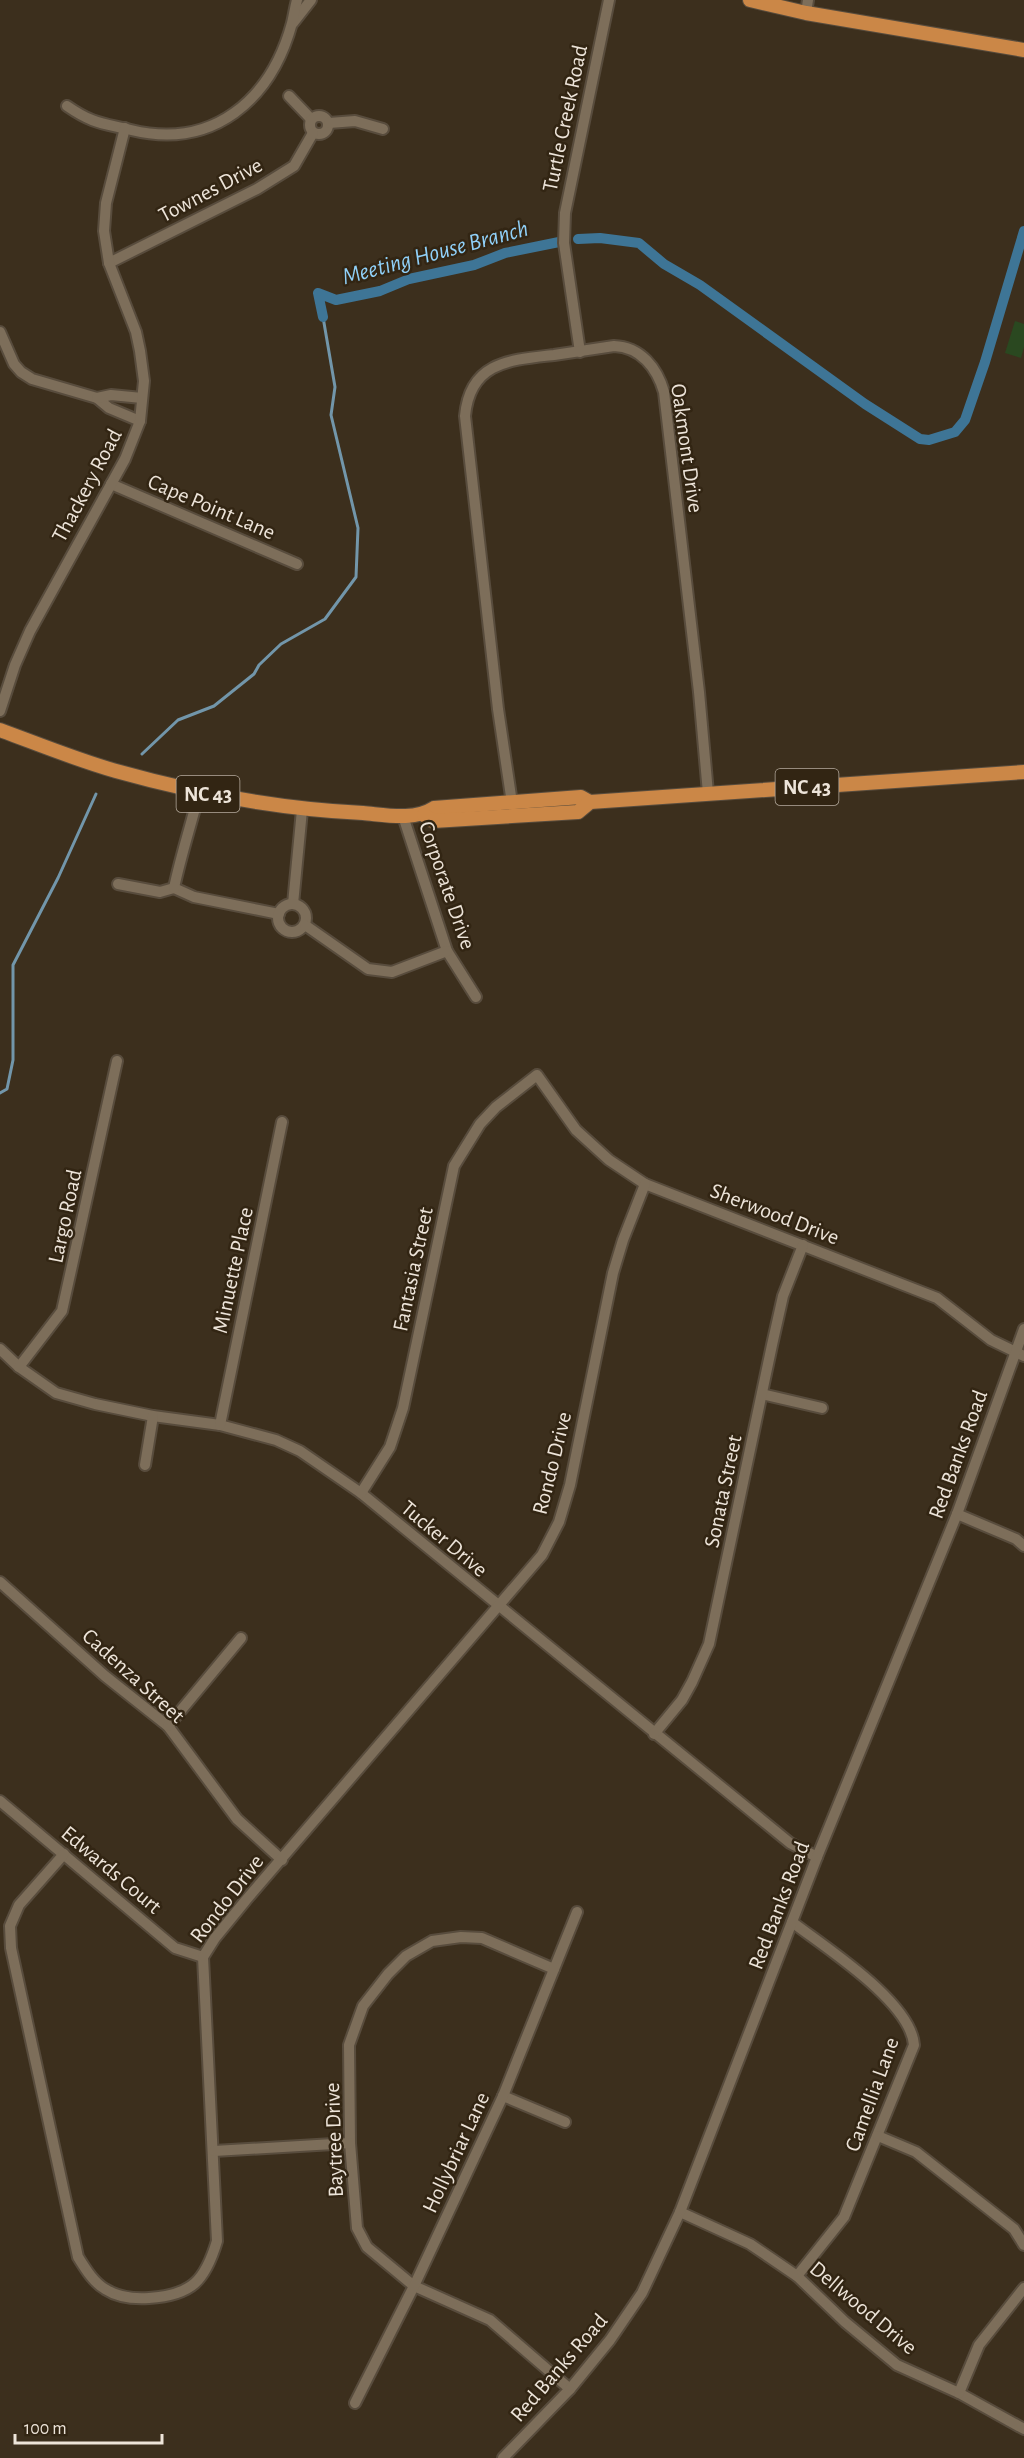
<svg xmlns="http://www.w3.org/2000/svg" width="1024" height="2458" viewBox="0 0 1024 2458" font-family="'Alegreya Sans',sans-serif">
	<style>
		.green { fill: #2a4820 }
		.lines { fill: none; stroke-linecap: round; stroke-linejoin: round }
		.stream { stroke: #7296aa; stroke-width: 3 }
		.canal { stroke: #3e7596; stroke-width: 10 }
		.minor-casing { stroke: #584c3d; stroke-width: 14 }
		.major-casing { stroke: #584c3d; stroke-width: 16 }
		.minor { stroke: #7d6e5a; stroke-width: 10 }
		.major { stroke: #cb8747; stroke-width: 14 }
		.labels { text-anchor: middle; stroke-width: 5; stroke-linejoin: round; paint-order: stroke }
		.shield { fill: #322513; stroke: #b5ab9e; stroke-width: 1.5 }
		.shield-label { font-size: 21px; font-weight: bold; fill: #ede4d9 }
		.street-label { font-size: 22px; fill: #ede4d9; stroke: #322513 }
		.water-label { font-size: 24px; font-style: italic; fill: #90d0f8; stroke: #322513 }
	</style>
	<rect width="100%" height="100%" fill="#3c2f1d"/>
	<path class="green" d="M1015,321L1024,324V347L1021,358L1005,353Z"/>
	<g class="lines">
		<g class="stream">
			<path d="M142,754L178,720L214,706L254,674L259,665L281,644L325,619L356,577L358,528L331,415L335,387L323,317"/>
			<path d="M0,1093L7,1089L13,1060V965L58,878L96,794"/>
		</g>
		<g class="canal">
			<path d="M578,239L600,238L639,243L664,264L700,285L865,404L920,439L929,440L955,432L965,420L985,362L1024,231"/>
			<path d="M323,317L318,293L336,300L380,291L409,279L474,265L505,253L559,242"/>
		</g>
		<defs>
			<g id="minor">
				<path d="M806,13L808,0"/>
				<path d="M293,23L311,0"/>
				<path d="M289,96L311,119"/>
				<path d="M67,106C93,124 102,123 131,130C213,150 271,100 292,23C294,15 295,7 297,0"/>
				<circle cx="319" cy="125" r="9"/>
				<path d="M329,123L355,121L383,129"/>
				<path d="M109,263L257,189L294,166L313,133"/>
				<path d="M0,332L14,364L21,372L32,379L97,398L109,408L140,421"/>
				<path d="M580,352L564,243L565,213L609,0"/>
				<path d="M97,398L111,395L142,398"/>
				<path d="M111,484L297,564"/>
				<path d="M0,711L15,665L30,631L125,459L140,421L144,381L140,351L136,332L109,263L104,231L106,203L125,128"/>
				<path d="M512,803L498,709L465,416C470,362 509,360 554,355C574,352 594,349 614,346C641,347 657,368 664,392L699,692L708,793"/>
				<path d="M403,816L447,951L476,997"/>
				<path d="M118,884L160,892L174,888"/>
				<path d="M174,888L194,897L279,914"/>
				<path d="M174,888C181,855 191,825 199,793"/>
				<path d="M293,904L302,810"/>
				<circle cx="292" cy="918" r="14"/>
				<path d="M305,925L368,969L392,972L447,951"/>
				<path d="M0,1349L19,1367L56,1393L95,1404L153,1416L220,1425L276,1440L300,1451L361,1493L790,1843L817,1857"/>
				<path d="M19,1367L62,1311L117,1061"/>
				<path d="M762,1394L822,1408"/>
				<path d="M220,1425L282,1122"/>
				<path d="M145,1465L153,1416"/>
				<path d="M361,1493L390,1447L403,1408L454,1166L480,1124L496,1107L537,1075L576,1130L609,1160L645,1184L937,1298L991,1340L1024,1356"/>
				<path d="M957,1514L1016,1539L1024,1546"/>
				<path d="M0,1582L105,1676L168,1726L237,1819L282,1860"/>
				<path d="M168,1726L241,1638"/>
				<path d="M654,1734L682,1700L692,1682L709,1644L772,1345L783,1296L803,1245"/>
				<path d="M0,1801L175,1948L203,1957"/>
				<path d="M64,1854L19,1905L10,1926L11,1948L78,2257C85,2268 93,2282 105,2289C119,2298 134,2299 149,2298C192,2295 205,2281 217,2241L203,1957L215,1938L246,1900L542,1555L559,1522L570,1485L613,1273L623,1240L645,1184"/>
				<path d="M792,1922C826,1948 911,2002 914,2045L844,2217L797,2276"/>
				<path d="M554,1969L482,1938L461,1937L432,1941L406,1956L388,1974L363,2006L349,2045L350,2143L357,2228L367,2247L414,2286L490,2320L570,2389"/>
				<path d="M503,2096L565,2122"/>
				<path d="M878,2136L916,2152L1014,2229L1024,2245"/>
				<path d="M214,2151L350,2143"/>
				<path d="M680,2212L750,2244L797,2276L845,2322L897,2365L959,2393L1024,2429"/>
				<path d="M959,2393L979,2345L1024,2288"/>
				<path d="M355,2403L414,2286L503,2096L577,1912"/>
				<path d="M503,2458L570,2389L610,2340L642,2293L680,2212L817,1857L957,1514L1024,1329"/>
			</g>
			<g id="major">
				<path d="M750,0L806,13L1024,50"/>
				<path d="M0,730C38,744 77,760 116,771C198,794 278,809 363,813C386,815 414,821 434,808L581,797L590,802"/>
				<path d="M424,815L433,821L578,812L590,802L1024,772"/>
			</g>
		</defs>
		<use href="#minor" class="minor-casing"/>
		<use href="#major" class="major-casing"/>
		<use href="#minor" class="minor"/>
		<use href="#major" class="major"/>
	</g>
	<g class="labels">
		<g class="shield">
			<rect x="775.5" y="769" width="63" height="36" rx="4.5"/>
			<rect x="176.5" y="776" width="63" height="36" rx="4.5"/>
		</g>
		<g class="shield-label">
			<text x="807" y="794">NC 43</text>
			<text x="208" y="801">NC 43</text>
		</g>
		<g class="street-label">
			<text transform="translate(564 118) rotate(-78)" y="8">Turtle Creek Road</text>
			<text transform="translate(210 189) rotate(-28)" y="8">Townes Drive</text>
			<text transform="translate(688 448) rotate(82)" y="8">Oakmont Drive</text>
			<text transform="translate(86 485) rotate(-62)" y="8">Thackery Road</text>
			<text transform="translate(212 506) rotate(23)" y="8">Cape Point Lane</text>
			<text transform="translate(448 885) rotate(71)" y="8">Corporate Drive</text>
			<text transform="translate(775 1213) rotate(21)" y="8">Sherwood Drive</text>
			<text transform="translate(64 1216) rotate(-78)" y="8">Largo Road</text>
			<text transform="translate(412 1269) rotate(-78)" y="8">Fantasia Street</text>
			<text transform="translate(232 1270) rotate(-78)" y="8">Minuette Place</text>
			<text transform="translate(957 1454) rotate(-70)" y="8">Red Banks Road</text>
			<text transform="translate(551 1463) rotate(-76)" y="8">Rondo Drive</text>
			<text transform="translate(722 1491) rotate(-78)" y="8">Sonata Street</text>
			<text transform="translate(445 1538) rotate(40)" y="8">Tucker Drive</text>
			<text transform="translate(134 1675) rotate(42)" y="8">Cadenza Street</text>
			<text transform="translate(112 1869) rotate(40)" y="8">Edwards Court</text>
			<text transform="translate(226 1898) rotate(-52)" y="8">Rondo Drive</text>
			<text transform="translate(778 1905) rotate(-69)" y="8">Red Banks Road</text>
			<text transform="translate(871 2094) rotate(-70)" y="8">Camellia Lane</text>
			<text transform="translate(333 2140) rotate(-92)" y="8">Baytree Drive</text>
			<text transform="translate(455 2152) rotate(-65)" y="8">Hollybriar Lane</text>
			<text transform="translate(864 2307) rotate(40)" y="8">Dellwood Drive</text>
			<text transform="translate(558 2367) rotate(-49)" y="8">Red Banks Road</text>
		</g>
		<g class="water-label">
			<text transform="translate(435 252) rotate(-15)" y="8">Meeting House Branch</text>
		</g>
	</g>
	<path d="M15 2434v9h147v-9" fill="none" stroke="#ede4d9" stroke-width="3"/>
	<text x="24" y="2434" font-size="18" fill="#ede4d9" stroke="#322513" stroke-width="4.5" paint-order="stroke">100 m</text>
</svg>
